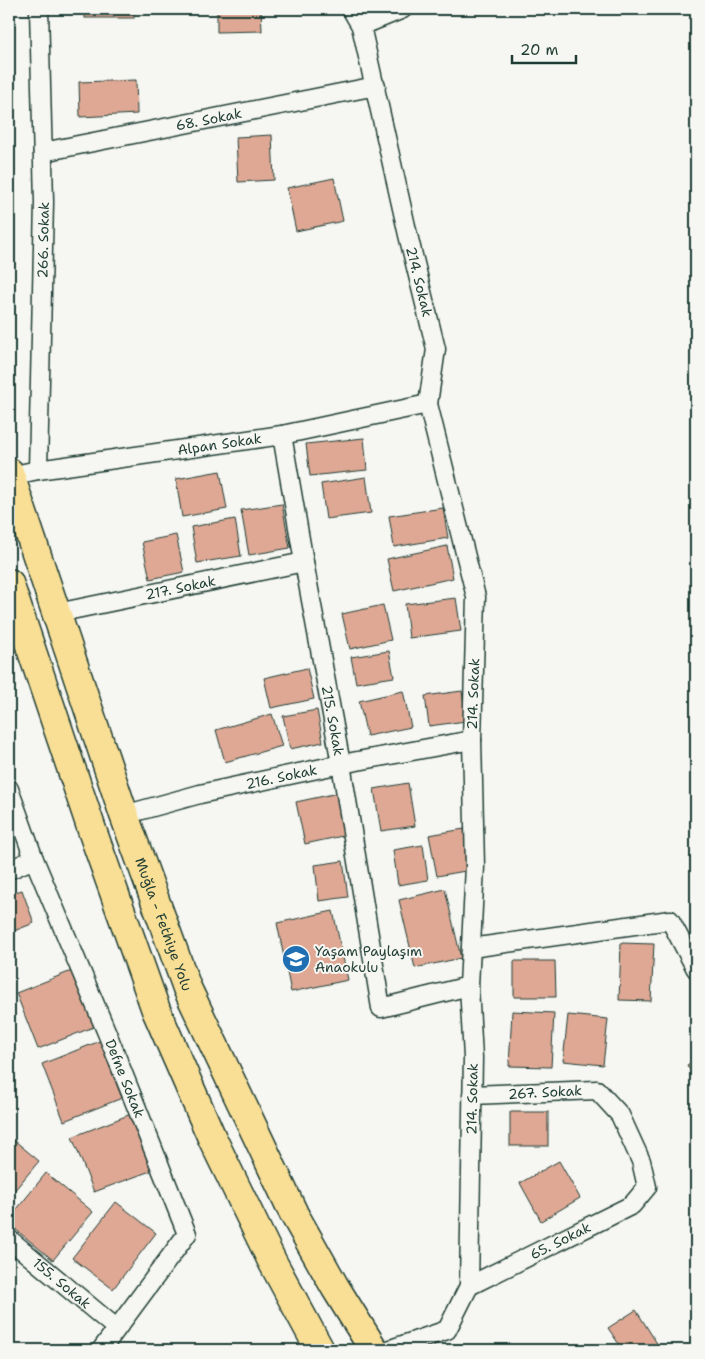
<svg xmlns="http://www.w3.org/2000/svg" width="705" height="1359" viewBox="0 0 705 1359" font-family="'Shantell Sans',sans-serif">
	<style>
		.building { fill: #dea894; stroke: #1f3d34 }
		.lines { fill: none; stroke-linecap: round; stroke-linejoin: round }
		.minor-casing { stroke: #1f3d34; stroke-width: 21 }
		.trunk-casing { stroke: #1f3d34; stroke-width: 31 }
		.minor { stroke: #f6f6f2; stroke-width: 18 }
		.trunk { stroke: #f9df96; stroke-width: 28 }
		.labels { text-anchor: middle; stroke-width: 4; stroke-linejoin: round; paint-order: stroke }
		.street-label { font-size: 14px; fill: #1f3d34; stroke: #f6f6f2 }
		.poi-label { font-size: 14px; fill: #1f3d34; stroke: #f6f6f2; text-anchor: start }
	</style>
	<rect width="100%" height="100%" fill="#f6f6f2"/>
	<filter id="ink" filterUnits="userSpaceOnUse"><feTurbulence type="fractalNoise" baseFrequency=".02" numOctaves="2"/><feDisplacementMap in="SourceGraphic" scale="10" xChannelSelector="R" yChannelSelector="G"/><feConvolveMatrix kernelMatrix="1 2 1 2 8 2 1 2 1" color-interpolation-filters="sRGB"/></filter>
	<g filter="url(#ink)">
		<g class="building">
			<rect x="85" y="9" width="49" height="9"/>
			<path d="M217,9H261L262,31L217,32Z"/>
			<path d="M136,80L137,114L80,117L79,82Z"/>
			<path d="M272,135L274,180L238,182L236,137Z"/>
			<path d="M334,178L343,221L296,231L287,188Z"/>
			<path d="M364,438L367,470L310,476L306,444Z"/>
			<path d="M220,471L227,509L182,517L176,479Z"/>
			<path d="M366,477L371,513L326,519L321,484Z"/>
			<path d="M282,504L290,548L249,555L241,510Z"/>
			<path d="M443,508L448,538L394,547L389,516Z"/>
			<path d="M235,519L241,556L197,563L191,527Z"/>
			<path d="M176,535L184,572L150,579L142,542Z"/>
			<path d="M447,546L453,578L394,591L387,559Z"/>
			<path d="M456,598L461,631L409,638L405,604Z"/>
			<path d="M383,605L391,640L350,649L342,614Z"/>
			<path d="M389,651L394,677L356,683L351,657Z"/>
			<path d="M307,668L314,699L271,708L264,678Z"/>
			<path d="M403,691L411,727L367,736L359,701Z"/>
			<path d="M462,691L466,721L429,726L425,696Z"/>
			<path d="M317,710L323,742L290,749L283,716Z"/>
			<path d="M272,714L282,746L225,762L216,730Z"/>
			<path d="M408,783L415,826L381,831L374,789Z"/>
			<path d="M338,793L347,835L305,844L296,802Z"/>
			<path d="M464,829L471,870L437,876L429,835Z"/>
			<path d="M423,845L428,880L398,885L393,850Z"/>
			<path d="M343,861L348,897L319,901L315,865Z"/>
			<path d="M445,889L461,958L415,968L399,900Z"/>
			<path d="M22,890L34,923L9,933V894Z"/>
			<path d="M333,911L348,980L291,992L277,923Z"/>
			<path d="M621,943L654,944L651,1001L619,1000Z"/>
			<path d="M514,961H555L556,997H514Z"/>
			<path d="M74,970L96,1026L38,1049L16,993Z"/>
			<path d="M512,1011L554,1013L551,1067L509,1066Z"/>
			<path d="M568,1015L608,1019L603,1065L563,1061Z"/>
			<path d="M100,1041L122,1098L64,1121L42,1064Z"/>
			<path d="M696,1059V1081L687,1065Z"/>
			<rect x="510" y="1112" width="38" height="34"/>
			<path d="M131,1114L153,1170L94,1192L72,1137Z"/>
			<path d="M9,1136L39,1161L9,1197Z"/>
			<path d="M559,1161L580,1198L541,1221L520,1183Z"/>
			<path d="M46,1173L93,1212L53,1260L9,1224V1219Z"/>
			<path d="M116,1202L156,1233L113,1289L72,1258Z"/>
			<path d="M636,1310L658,1345L650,1350H623L608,1328Z"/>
		</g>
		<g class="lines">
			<defs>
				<g id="minor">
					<path id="s1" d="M351,9L361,26L408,235L436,349L428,404L476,597L472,740L475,866L469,986L473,1058L469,1286L447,1330L388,1350"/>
					<path d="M361,26L403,9"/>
					<path id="s2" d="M43,152L376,86"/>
					<path id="s3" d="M282,435L304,562L341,764L381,1008L469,986"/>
					<path id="s4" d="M38,470L44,202L39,9"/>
					<path id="s5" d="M10,476L38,470L282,435L428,404"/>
					<path id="s6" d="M57,613L304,562"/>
					<path id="s7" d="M9,789L34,859L107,1033L187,1234L101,1350"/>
					<path id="s8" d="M124,815L200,794L341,764L472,740"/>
					<path d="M9,870L34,859"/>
					<path d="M471,948L670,920L696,969"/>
					<path id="s9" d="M9,1239L116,1328"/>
					<path id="s10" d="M469,1286L632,1205L647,1187L641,1161L620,1115L597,1090L472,1095"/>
				</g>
				<g id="trunk">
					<path id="s11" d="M9,472L124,815L187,988L294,1214L335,1287L374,1350"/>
					<path d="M9,583L93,833L156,1010L212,1138L272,1261L320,1350"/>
				</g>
			</defs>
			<use href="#minor" class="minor-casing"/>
			<use href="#trunk" class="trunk-casing"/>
			<use href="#minor" class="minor"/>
			<use href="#trunk" class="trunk"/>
		</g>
	</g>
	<defs>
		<symbol id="school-disc" viewBox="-11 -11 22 22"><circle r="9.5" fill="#1f6fb2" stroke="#f6f6f2"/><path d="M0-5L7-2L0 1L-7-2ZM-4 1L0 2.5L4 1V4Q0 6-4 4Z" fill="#fff"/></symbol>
	</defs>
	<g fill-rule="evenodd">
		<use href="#school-disc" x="280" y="943" width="32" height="32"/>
	</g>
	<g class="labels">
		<g class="street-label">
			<text dy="5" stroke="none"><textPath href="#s2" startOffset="169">68. Sokak</textPath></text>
			<text dy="5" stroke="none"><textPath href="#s4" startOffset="230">266. Sokak</textPath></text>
			<text dy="5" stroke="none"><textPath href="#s1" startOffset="282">214. Sokak</textPath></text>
			<text dy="5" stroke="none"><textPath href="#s5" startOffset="212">Alpan Sokak</textPath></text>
			<text dy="5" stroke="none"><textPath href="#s6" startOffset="126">217. Sokak</textPath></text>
			<text transform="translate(473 694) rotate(-88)" y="5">214. Sokak</text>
			<text dy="5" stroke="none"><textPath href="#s3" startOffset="290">215. Sokak</textPath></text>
			<text dy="5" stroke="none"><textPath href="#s8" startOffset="162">216. Sokak</textPath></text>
			<text dy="5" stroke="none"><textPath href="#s11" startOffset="478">Muğla - Fethiye Yolu</textPath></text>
			<text dy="5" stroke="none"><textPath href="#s7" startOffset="312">Defne Sokak</textPath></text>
			<text transform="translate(545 1092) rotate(-3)" y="5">267. Sokak</text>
			<text transform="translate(472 1099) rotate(-89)" y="5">214. Sokak</text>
			<text dy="5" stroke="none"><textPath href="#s10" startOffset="102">65. Sokak</textPath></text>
			<text dy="5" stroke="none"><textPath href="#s9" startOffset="69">155. Sokak</textPath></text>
		</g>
		<g class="poi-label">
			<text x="315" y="956">Yaşam Paylaşım<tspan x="315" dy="16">Anaokulu</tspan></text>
		</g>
	</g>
	<rect width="705" height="1359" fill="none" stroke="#f6f6f2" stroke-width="30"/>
	<rect x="15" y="15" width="675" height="1329" fill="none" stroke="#1f3d34" stroke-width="2" filter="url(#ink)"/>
	<path d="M512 55v8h64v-8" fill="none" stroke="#1f3d34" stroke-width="2.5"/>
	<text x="520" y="55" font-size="15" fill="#1f3d34" stroke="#f6f6f2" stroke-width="4" paint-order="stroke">20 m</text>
</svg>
